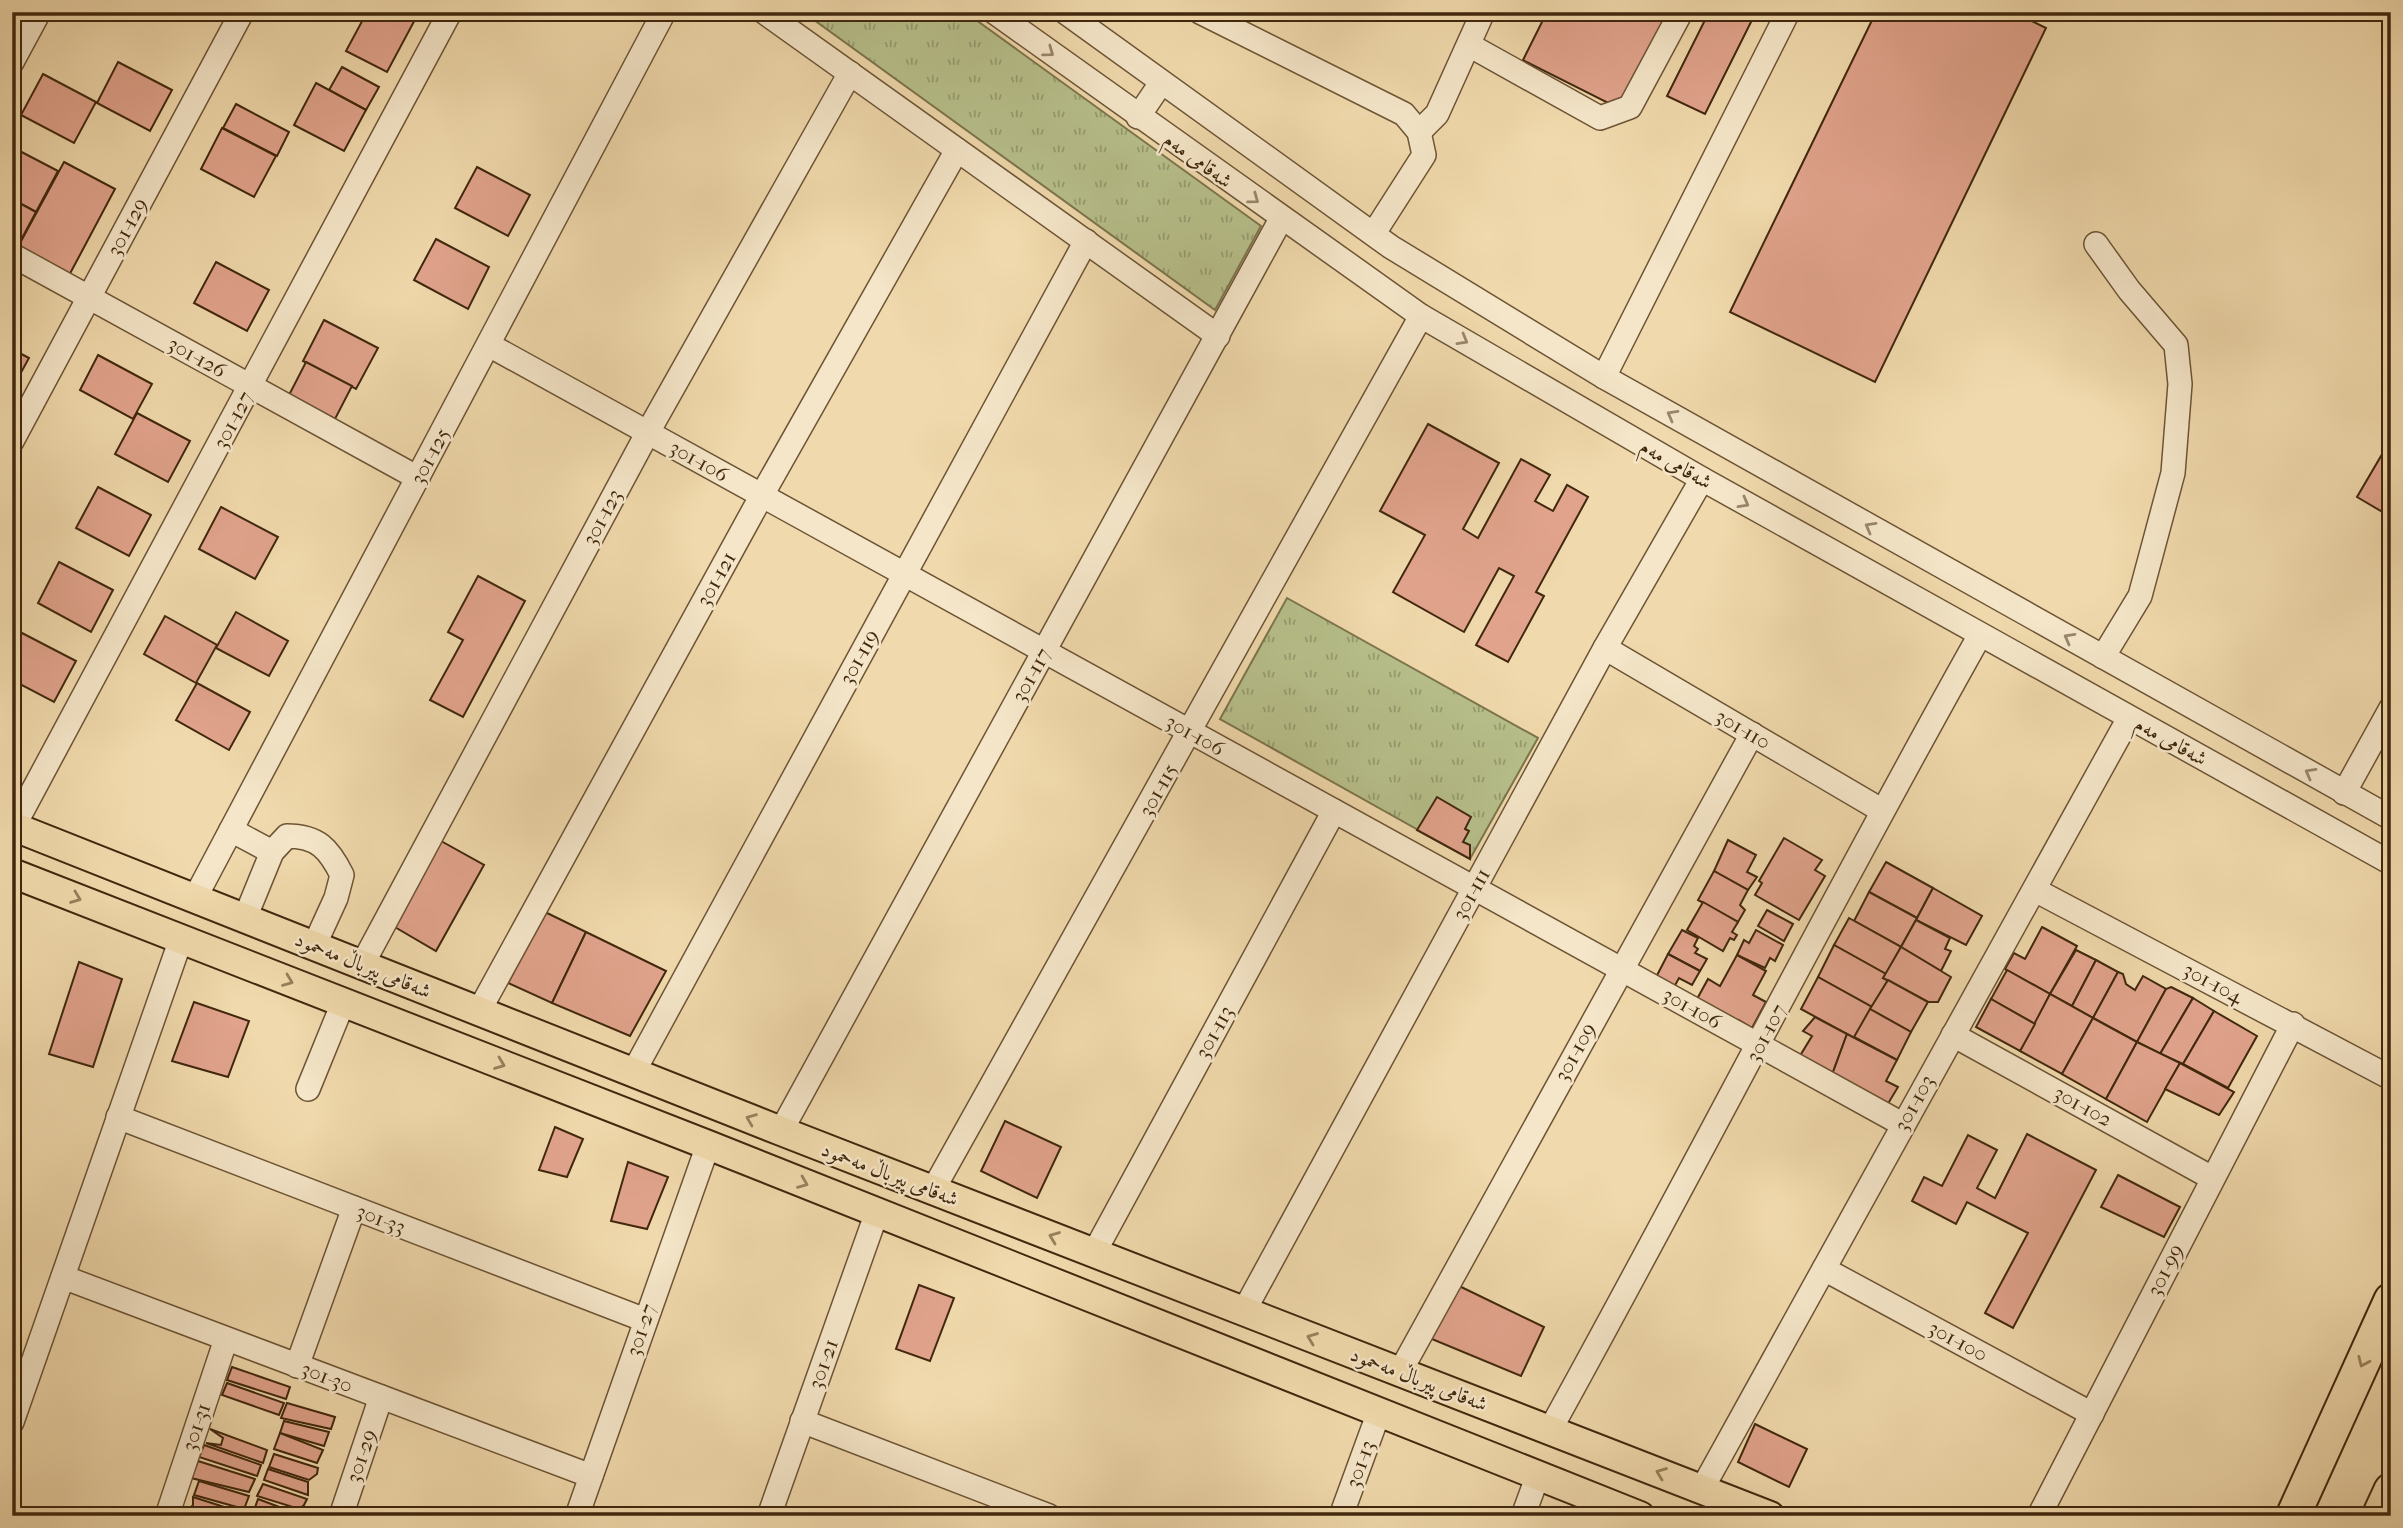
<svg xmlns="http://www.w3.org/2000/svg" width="2403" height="1528" viewBox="0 0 2403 1528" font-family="'IM FELL French Canon',Amiri,serif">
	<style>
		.grass { fill: url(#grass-tufts); stroke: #7c744c; stroke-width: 2 }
		.building { fill: #e1a38c; stroke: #40270d; stroke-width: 2 }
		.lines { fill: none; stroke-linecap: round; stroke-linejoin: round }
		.minor-casing { stroke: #6c5435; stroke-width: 26 }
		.major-casing { stroke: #40270d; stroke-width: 32 }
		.highway-casing { stroke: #40270d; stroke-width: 37 }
		.minor { stroke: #f5e6c9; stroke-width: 23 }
		.major { stroke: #f0d9ac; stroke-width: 28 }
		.highway { stroke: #f0d9ac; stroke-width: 33 }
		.oneway { stroke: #9a866b }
		.oneway2 { stroke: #98805c }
		.labels { text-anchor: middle; stroke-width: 5; stroke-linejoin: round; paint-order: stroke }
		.street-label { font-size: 21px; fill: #40270d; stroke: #f5e6c9 }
	</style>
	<defs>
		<pattern id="grass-tufts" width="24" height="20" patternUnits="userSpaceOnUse" patternTransform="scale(1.75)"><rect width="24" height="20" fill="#b7c08b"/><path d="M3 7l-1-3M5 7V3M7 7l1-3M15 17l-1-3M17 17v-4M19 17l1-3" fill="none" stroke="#969c70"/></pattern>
	</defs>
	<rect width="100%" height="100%" fill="#f0d9ac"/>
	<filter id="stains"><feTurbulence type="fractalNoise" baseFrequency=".00286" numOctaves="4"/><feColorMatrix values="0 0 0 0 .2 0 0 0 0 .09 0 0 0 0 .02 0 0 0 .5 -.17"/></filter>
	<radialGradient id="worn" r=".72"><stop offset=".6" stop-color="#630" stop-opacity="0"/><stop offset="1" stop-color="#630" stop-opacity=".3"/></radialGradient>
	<g class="grass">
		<path d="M803,12H965L1261,226L1215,310Z"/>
		<path d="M1287,598L1538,738L1470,859L1220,719Z"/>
	</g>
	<g class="building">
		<path d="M367,12L418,14L387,72L346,51Z"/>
		<path d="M1547,12H1671L1622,110L1523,60Z"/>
		<path d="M1709,12H1756L1705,114L1667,96Z"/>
		<path d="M1876,12H2013L2046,28L1875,382L1730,312Z"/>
		<path d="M118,62L172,90L150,131L97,103Z"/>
		<path d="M342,67L379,87L366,110L329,90Z"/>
		<path d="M43,74L96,102L74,143L21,115Z"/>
		<path d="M316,83L366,110L344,151L294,125Z"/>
		<path d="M236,104L289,132L277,156L223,128Z"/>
		<path d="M222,128L276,156L254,197L201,169Z"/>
		<path d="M12,147L58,171L36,212L12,199Z"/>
		<path d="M64,162L115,189L65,283L13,256Z"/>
		<path d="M477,167L530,195L508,236L455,208Z"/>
		<path d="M12,199L36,212L14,253L12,252Z"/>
		<path d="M436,239L489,267L468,309L414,280Z"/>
		<path d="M216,262L269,290L247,331L194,303Z"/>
		<path d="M324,320L378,348L356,389L303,361Z"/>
		<path d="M12,349L29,358L12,389Z"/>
		<path d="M98,355L152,384L133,419L80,390Z"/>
		<path d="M306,362L352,386L335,419L289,395Z"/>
		<path d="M137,413L190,441L168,482L115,454Z"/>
		<path d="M1428,424L1499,463L1463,529L1478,538L1521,459L1550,475L1535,501L1553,511L1567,485L1588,497L1536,592L1544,596L1508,662L1476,645L1514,576L1499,568L1464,632L1393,592L1425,535L1380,511Z"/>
		<path d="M2391,439V517L2357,497Z"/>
		<path d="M98,487L151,515L129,556L76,528Z"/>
		<path d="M221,507L278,537L255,579L199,549Z"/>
		<path d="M59,562L113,590L91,632L38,603Z"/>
		<path d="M478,576L525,601L463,717L430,700L463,640L448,632Z"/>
		<path d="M236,612L288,641L269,676L216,648Z"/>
		<path d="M165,616L217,645L196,683L144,654Z"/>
		<path d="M12,629L21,634L12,652Z"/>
		<path d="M22,633L76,661L54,702L12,680V652Z"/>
		<path d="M197,683L250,712L229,750L176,720Z"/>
		<path d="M1437,797L1471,817L1465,829L1469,831L1463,842L1470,845V859L1417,830Z"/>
		<path d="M1784,838L1822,860L1815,870L1825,876L1799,920L1755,895L1762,883L1759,881Z"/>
		<path d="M1728,840L1756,855L1747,872L1757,877L1748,890L1714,871Z"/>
		<path d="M441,841L484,865L436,951L393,926Z"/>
		<path d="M1886,862L1933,888L1917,918L1869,892Z"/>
		<path d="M1714,871L1748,890L1740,905L1745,910L1738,922L1698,900Z"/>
		<path d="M1933,888L1982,916L1966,945L1916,920Z"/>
		<path d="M1869,892L1917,918L1901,947L1854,921Z"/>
		<path d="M1703,902L1738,922L1732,932L1737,935L1734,940L1730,938L1723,951L1687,930Z"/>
		<path d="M1767,910L1793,924L1784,941L1758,926Z"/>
		<path d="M545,912L586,932L552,1003L508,983Z"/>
		<path d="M1849,918L1901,947L1886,974L1834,945Z"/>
		<path d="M1916,920L1950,938L1945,949L1951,951L1941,971L1901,947Z"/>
		<path d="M2042,927L2077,946L2050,994L2005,969L2014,953L2025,959Z"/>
		<path d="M1682,930L1698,938L1694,946L1698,949L1695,953L1707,959L1700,971L1668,954Z"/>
		<path d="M1756,930L1783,945L1775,961L1770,958L1765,968L1737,955L1744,940L1749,943Z"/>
		<path d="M586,932L666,971L630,1036L552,1003Z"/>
		<path d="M1834,945L1886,974L1883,978L1888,980L1872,1007L1818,977Z"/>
		<path d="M1901,947L1951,977L1938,1002H1928L1883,978Z"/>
		<path d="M2076,950L2096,960L2072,1006L2050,994Z"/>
		<path d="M1668,954L1700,971L1692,985L1679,978L1672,991L1654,981Z"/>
		<path d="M1737,955L1766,971L1753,995L1766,1002L1752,1028L1739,1020L1734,1028L1697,999L1708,979L1720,986Z"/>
		<path d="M2096,960L2118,972L2093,1018L2072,1006Z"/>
		<path d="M79,962L122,979L93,1067L49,1054Z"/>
		<path d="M2007,970L2050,994L2035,1024L1991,999Z"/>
		<path d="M2118,972L2123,974L2126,984L2135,990L2143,976L2166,989L2137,1042L2093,1018Z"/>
		<path d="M1818,977L1872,1007L1854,1038L1801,1009Z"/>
		<path d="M1888,980L1928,1002L1911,1032L1870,1009Z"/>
		<path d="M2171,987L2193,998L2160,1054L2137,1042L2166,989Z"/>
		<path d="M2050,994L2093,1018L2062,1074L2020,1051Z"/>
		<path d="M2193,998L2214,1011L2183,1064L2160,1054Z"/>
		<path d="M1991,999L2035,1024L2020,1051L1976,1027Z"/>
		<path d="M194,1002L249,1021L228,1077L172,1061Z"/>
		<path d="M1870,1009L1911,1032L1897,1060L1854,1037Z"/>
		<path d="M2214,1011L2257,1036L2228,1088L2183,1064Z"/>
		<path d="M1815,1017L1847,1034L1829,1083L1795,1064L1812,1036L1803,1031Z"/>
		<path d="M2093,1018L2137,1042L2106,1099L2062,1074Z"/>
		<path d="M1847,1034L1897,1060L1886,1081L1898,1087L1883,1112L1829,1083Z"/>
		<path d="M2137,1042L2180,1063L2147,1122L2106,1099Z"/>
		<path d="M2180,1063L2234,1092L2219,1115L2165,1089Z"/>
		<path d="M1005,1121L1061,1147L1037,1198L981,1171Z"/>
		<path d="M555,1127L583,1139L567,1177L539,1170Z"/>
		<path d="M2027,1134L2096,1170L2013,1328L1985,1313L2028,1233L1967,1202L1956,1224L1912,1201L1924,1177L1942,1186L1968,1135L1997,1150L1977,1188L1995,1198Z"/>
		<path d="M628,1162L668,1177L647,1229L611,1221Z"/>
		<path d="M2118,1175L2180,1207L2164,1237L2101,1207Z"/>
		<path d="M1455,1284L1544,1327L1521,1376L1427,1337Z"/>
		<path d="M919,1285L954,1298L930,1361L896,1349Z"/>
		<path d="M232,1367L290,1387L286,1399L227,1380Z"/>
		<path d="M227,1383L284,1403L279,1415L222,1395Z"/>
		<path d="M287,1403L335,1417L331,1429L281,1418Z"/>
		<path d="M284,1421L329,1432L324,1446L280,1433Z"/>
		<path d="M1755,1424L1807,1449L1789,1487L1738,1462Z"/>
		<path d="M210,1429L267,1450L263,1463L206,1443L221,1445L223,1438Z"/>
		<path d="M280,1433L323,1450L317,1463L274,1449Z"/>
		<path d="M204,1445L261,1465L257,1476L199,1457Z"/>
		<path d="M274,1454L318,1468L317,1474L309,1480L269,1467Z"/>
		<path d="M198,1461L255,1479L249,1492L191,1478Z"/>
		<path d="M268,1469L308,1482V1495L264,1480Z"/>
		<path d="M199,1481L249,1496L244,1509L194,1495Z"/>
		<path d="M263,1484L307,1499L304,1505L299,1509L257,1496Z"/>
		<path d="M193,1497L243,1513L199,1516L187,1512L193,1505Z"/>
		<path d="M258,1499L298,1514V1516L253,1513Z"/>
	</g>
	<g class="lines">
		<defs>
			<g id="minor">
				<path d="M764,12L1218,336"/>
				<path d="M994,12L1421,316L1702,479L2391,863"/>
				<path d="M1065,12L1391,247L1604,377L2391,818"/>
				<path d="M1200,12L1404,114L1419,132L1424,155L1374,233"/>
				<path d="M1469,45L1600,118L1630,107L1681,12"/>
				<path d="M12,62L39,12"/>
				<path d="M1138,117L1161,83"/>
				<path d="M1419,132L1437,114L1483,12"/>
				<path d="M2096,244L2129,290L2176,345L2180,384L2173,473L2140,596L2103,657"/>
				<path d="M12,255L418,478"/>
				<path d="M489,345L1902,1124"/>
				<path d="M1604,377L1788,12"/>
				<path d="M12,441L242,12"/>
				<path d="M1605,648L1881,810"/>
				<path d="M2344,793L2391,708"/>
				<path d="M14,826L450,12"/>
				<path d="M231,830L272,852"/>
				<path d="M2035,890L2391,1078"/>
				<path d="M195,898L664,12"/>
				<path d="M245,918L272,852L287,836C318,836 329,849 342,875L336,898L314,946"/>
				<path d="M362,965L648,432L850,73"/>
				<path d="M479,1011L762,495L957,150"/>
				<path d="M1953,1035L2212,1178"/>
				<path d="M633,1073L1086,241"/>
				<path d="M308,1089L343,1003"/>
				<path d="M118,1117L645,1320"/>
				<path d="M781,1131L1281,219"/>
				<path d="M933,1190L1421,316"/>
				<path d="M1094,1253L1334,811"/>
				<path d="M1824,1269L2092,1414"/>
				<path d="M63,1277L591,1476"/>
				<path d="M1244,1311L1605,648L1702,479"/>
				<path d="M297,1366L354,1208"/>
				<path d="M1400,1372L1752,734"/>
				<path d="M802,1421L1049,1516"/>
				<path d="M12,1422L181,939"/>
				<path d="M1550,1430C1696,1166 1832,898 1980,635"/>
				<path d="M1702,1489L2129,718"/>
				<path d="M167,1516L226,1339"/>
				<path d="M341,1516L381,1397"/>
				<path d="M577,1516L708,1145"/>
				<path d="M769,1516L877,1212"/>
				<path d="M1341,1516L1379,1412"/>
				<path d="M1523,1516L1538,1475"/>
				<path d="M2039,1516L2293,1024"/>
			</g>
			<g id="major">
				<path d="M12,826L781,1131L1770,1516"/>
				<path d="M12,873L708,1145L1640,1516"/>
			</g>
			<g id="highway">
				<path d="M2293,1516L2391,1300"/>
				<path d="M2379,1516L2391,1490"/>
			</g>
		</defs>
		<use href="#minor" class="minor-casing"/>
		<use href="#major" class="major-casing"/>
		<use href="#highway" class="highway-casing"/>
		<use href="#minor" class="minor"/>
		<use href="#major" class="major"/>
		<use href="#highway" class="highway"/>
	</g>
	<defs><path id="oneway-chevron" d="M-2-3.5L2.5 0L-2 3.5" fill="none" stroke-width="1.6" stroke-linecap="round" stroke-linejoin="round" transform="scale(1.75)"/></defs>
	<g class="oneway">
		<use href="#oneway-chevron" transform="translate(1049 52) rotate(36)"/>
		<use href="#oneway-chevron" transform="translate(1254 199) rotate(36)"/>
		<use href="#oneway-chevron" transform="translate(1463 340) rotate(30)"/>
		<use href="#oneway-chevron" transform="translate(1672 415) rotate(-151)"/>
		<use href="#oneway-chevron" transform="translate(1744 503) rotate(29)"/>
		<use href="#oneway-chevron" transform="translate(1870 527) rotate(-151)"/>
		<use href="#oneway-chevron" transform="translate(2069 638) rotate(-151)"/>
		<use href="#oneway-chevron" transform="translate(2310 773) rotate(-151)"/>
	</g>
	<g class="oneway2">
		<use href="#oneway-chevron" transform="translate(76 898) rotate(21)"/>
		<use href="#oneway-chevron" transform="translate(288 981) rotate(21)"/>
		<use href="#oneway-chevron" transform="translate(500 1064) rotate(21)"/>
		<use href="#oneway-chevron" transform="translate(751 1119) rotate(-158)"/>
		<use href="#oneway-chevron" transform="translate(803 1183) rotate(22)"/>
		<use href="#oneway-chevron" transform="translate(1054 1237) rotate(-159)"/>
		<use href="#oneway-chevron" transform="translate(1312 1338) rotate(-159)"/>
		<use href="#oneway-chevron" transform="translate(2363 1362) rotate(114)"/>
		<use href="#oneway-chevron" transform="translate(1661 1473) rotate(-159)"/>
	</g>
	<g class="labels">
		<g class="street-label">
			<text transform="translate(1198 160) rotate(36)" y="7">شەقامی مەم</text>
			<text transform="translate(127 227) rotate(-62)" y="7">301-129</text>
			<text transform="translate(197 357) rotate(29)" y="7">301-126</text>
			<text transform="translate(233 420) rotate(-62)" y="7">301-127</text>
			<text transform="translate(430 456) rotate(-62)" y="7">301-125</text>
			<text transform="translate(699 461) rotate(29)" y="7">301-106</text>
			<text transform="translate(1676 464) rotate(30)" y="7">شەقامی مەم</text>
			<text transform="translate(602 517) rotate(-62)" y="7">301-123</text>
			<text transform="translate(716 579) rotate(-61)" y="7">301-121</text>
			<text transform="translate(859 657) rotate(-61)" y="7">301-119</text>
			<text transform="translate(1031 675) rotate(-61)" y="7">301-117</text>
			<text transform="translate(1743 729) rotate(30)" y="7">301-110</text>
			<text transform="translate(1195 735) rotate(29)" y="7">301-106</text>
			<text transform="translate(2171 741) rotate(29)" y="7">شەقامی مەم</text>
			<text transform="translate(1158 790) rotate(-61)" y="7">301-115</text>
			<text transform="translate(1471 894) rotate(-61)" y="7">301-111</text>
			<text transform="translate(363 965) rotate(22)" y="7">شەقامی پیرباڵ مەحمود</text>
			<text transform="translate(2213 983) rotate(28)" y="7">301-104</text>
			<text transform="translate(1692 1008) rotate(29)" y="7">301-106</text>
			<text transform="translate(1214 1032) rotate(-61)" y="7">301-113</text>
			<text transform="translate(1766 1033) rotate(-62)" y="7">301-107</text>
			<text transform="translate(1575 1052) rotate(-61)" y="7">301-109</text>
			<text transform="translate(1914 1103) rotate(-61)" y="7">301-103</text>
			<text transform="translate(2083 1106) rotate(29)" y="7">301-102</text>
			<text transform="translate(890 1174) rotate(21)" y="7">شەقامی پیرباڵ مەحمود</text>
			<text transform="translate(381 1219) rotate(21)" y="7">301-33</text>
			<text transform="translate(2165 1270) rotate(-63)" y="7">301-99</text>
			<text transform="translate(641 1330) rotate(-71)" y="7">301-27</text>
			<text transform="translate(1958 1341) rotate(28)" y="7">301-100</text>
			<text transform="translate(823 1364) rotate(-70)" y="7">301-21</text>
			<text transform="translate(327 1377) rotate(21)" y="7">301-30</text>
			<text transform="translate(1419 1379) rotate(21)" y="7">شەقامی پیرباڵ مەحمود</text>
			<text transform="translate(196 1427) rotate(-71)" y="7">301-31</text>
			<text transform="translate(361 1456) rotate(-71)" y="7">301-29</text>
			<text transform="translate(1360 1464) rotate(-70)" y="7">301-13</text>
		</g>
	</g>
	<rect width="2403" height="1528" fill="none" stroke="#f0d9ac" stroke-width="42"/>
	<rect x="14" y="14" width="2375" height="1500" fill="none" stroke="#40270d" stroke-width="3.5"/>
	<rect x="21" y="21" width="2361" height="1486" fill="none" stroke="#40270d" stroke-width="2"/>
	<rect width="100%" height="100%" filter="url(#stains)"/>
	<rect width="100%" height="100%" fill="url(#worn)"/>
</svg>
